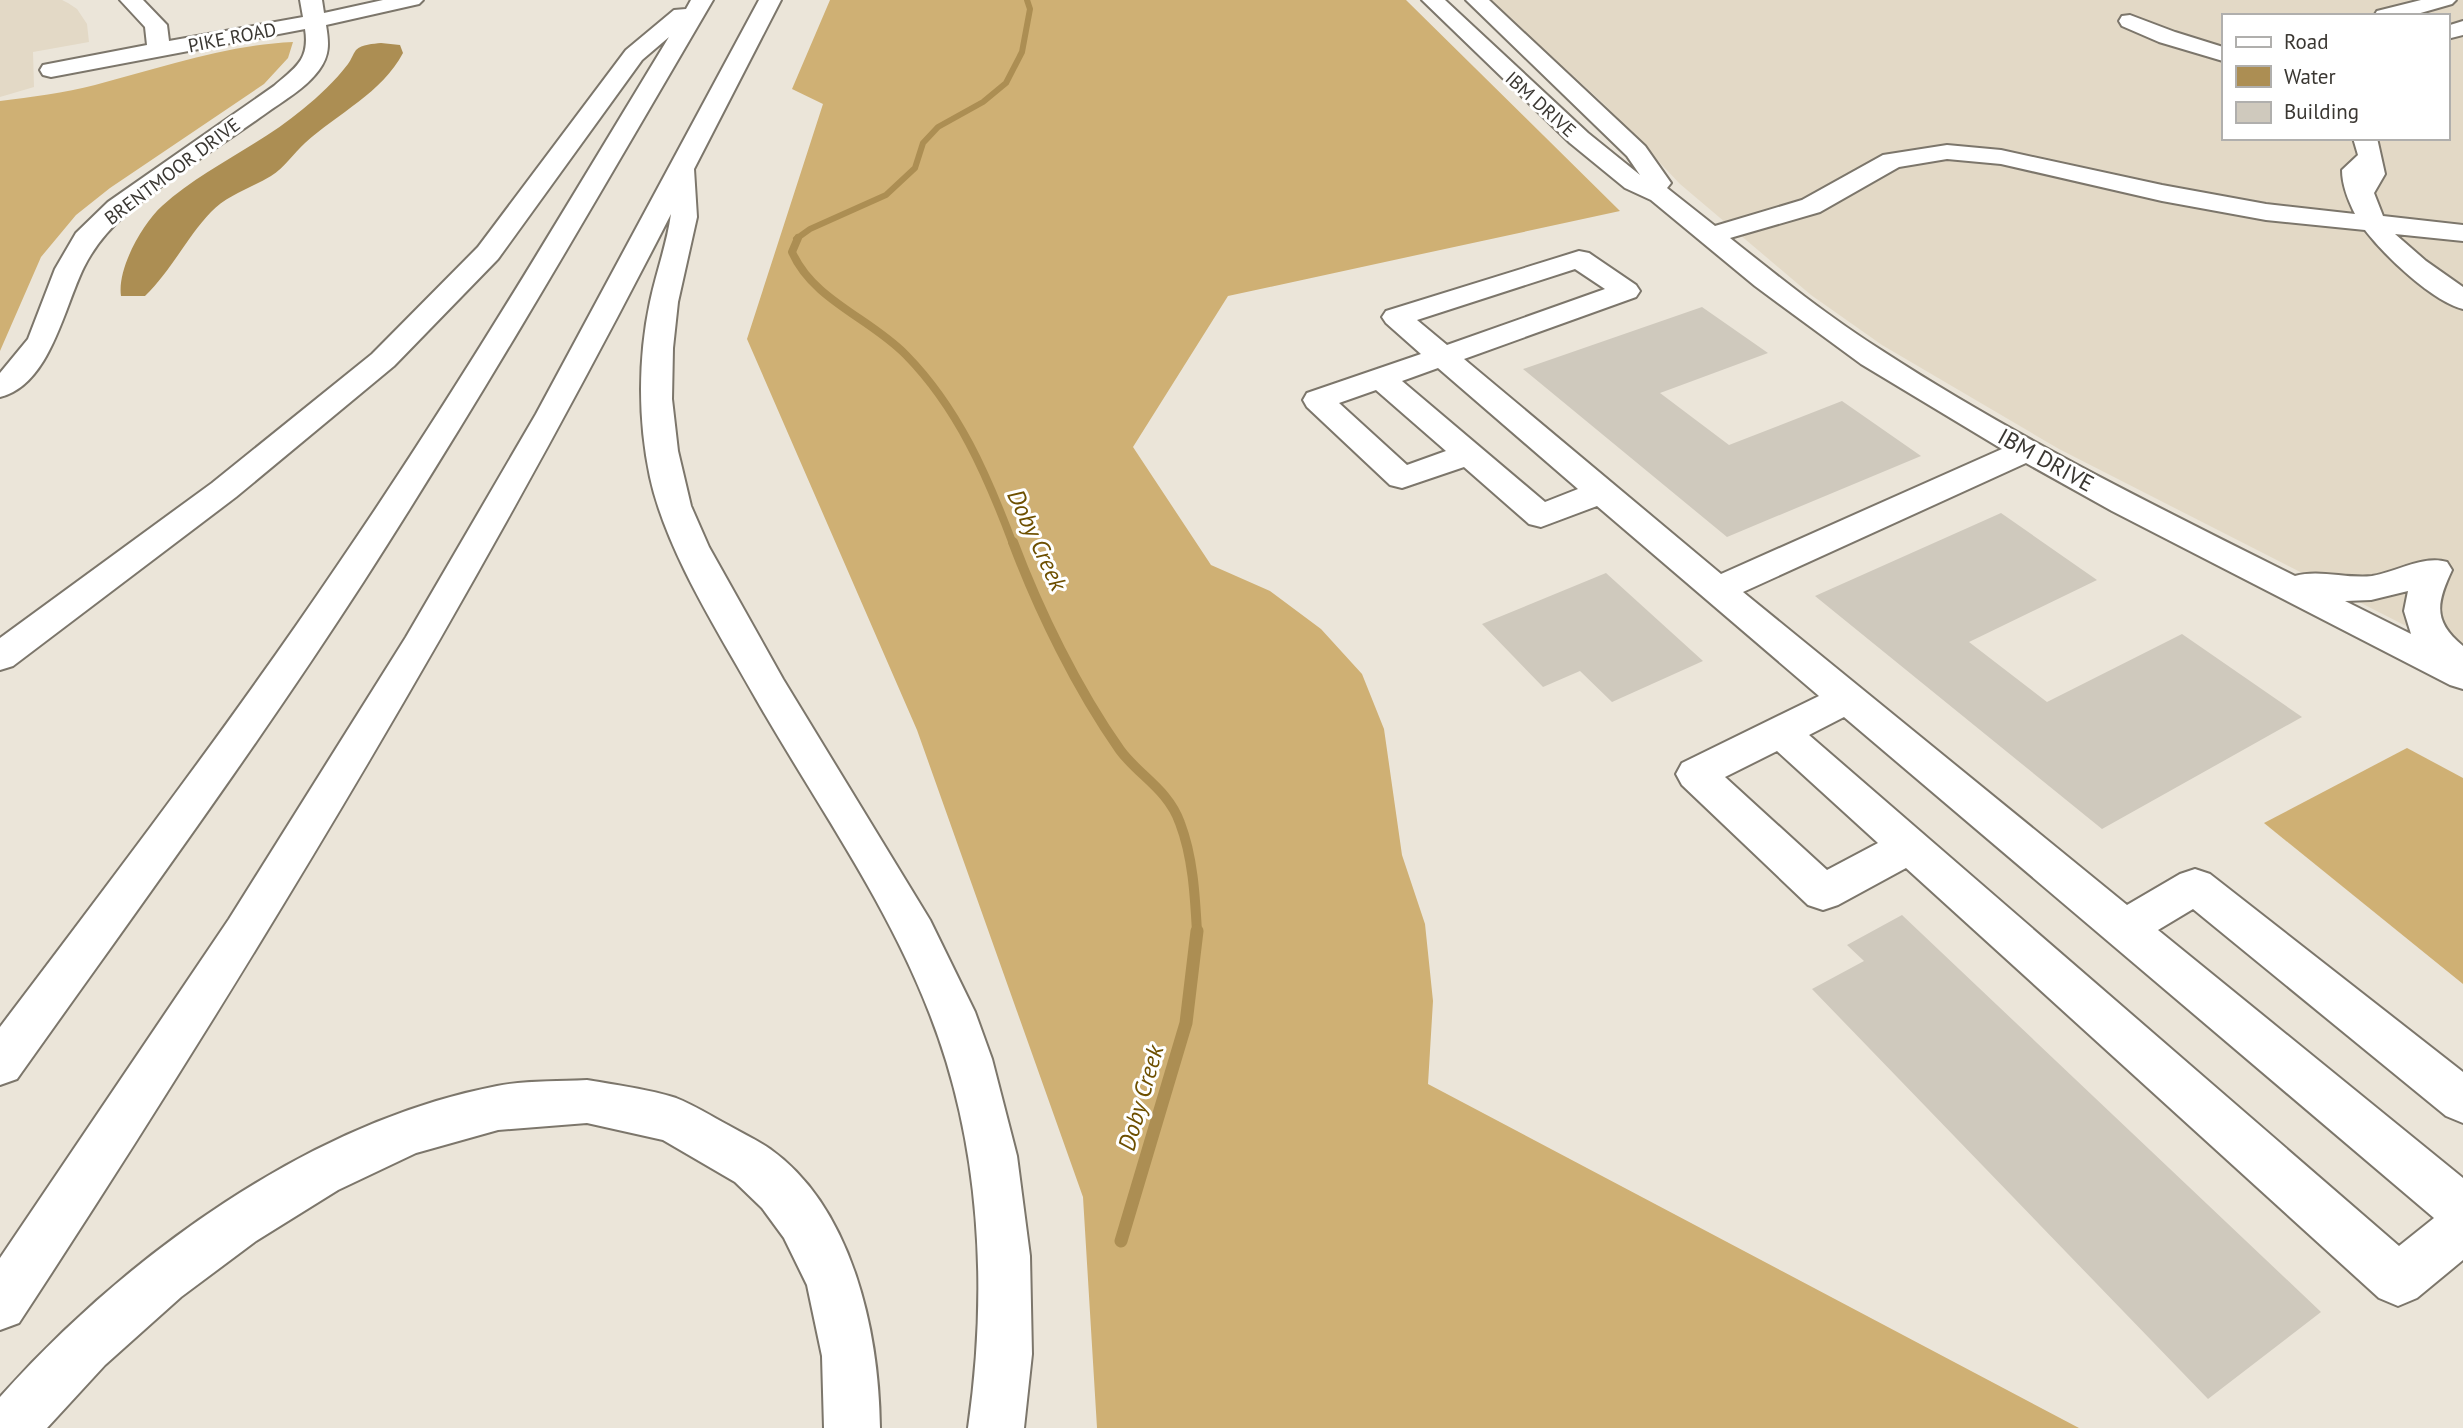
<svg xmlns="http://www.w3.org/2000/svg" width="2463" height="1428" viewBox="0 0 2463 1428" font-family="'PT Sans',sans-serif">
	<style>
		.built { fill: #e3d9c6; fill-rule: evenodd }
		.forest { fill: #cfb074 }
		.water { fill: #ac8e53 }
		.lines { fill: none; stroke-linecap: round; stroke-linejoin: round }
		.stream-far3 { stroke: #ac8e53; stroke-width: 6 }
		.stream-far2 { stroke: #ac8e53; stroke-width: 8 }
		.stream-far1 { stroke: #ac8e53; stroke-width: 10 }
		.stream { stroke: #ac8e53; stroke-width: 13 }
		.building { fill: #cfc9bd }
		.minor-casing { stroke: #7c766b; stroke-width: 4 }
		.highway-casing { stroke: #7c766b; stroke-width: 4 }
		.path { stroke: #a29d94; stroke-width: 2.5; stroke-dasharray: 2 3.5; stroke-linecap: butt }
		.minor { fill: #fff; fill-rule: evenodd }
		.highway { fill: #fff; fill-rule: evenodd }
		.labels { text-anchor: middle; stroke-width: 6; stroke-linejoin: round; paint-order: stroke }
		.far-street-label { font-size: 19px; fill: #3a3732; stroke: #fff }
		.street-label { font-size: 23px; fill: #3a3732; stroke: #fff }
		.water-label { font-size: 24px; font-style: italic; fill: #6d4f00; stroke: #fff }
	</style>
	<rect width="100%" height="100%" fill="#ebe5d9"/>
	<g class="built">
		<path d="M0,0H62L68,3L77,9L87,24L89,42L33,52L34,87L0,97Z"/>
		<path d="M1490,0H2463V655L2059,449L1882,345L1811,295L1680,184L1604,104ZM2223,16H2447V138H2223Z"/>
	</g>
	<g class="forest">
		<path d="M830,0H1406L1620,211L1228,296L1133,447L1211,565L1270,591L1321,629L1362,674L1384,729L1402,855L1425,924L1433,1001L1428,1084L2079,1428H1097L1083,1197L917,730L747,339L823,104L792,89Z"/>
		<path d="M293,42L288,58L264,84L110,188L76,215L41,257L0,351V101C31,97 65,93 95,85C160,68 226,45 293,42Z"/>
		<path d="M2407,748L2463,778V984L2264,823Z"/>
	</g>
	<path class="water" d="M381,43L400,45L403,53C382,93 338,113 305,143C294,153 284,168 271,176C251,188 227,195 211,212C187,237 171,271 145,296H121C117,269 142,224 162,206C204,168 259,146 303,109C319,96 335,81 348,64C351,60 353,54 356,50C362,44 373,44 381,43Z"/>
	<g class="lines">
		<path class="stream-far3" d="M796,239L810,229L886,195L915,168L923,143L938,127L983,102L1006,83L1022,52L1030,9L1027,0"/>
		<path class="stream-far2" d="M798,238L792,252C813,300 870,318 906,355C958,408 987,475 1013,544"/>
		<path class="stream-far1" d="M1013,542C1039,611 1077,689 1120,750C1138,775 1168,789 1180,823C1193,857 1195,896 1197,932"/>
		<path class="stream" d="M1121,1241L1186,1023L1197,931"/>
	</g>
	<g class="building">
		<path d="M1702,307L1768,353L1660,393L1729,445L1842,401L1921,456L1727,537L1523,369Z"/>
		<path d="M2001,513L2097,580L1969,642L2047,702L2182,634L2302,717L2102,829L1815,596Z"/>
		<path d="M1606,573L1703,661L1612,702L1580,671L1543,687L1482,624Z"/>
		<path d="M1902,915L2321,1312L2208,1399L1812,989L1864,961L1847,945Z"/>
	</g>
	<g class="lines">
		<defs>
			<g id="minor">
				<path d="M120,0H143L167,25L169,41L303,17L300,0H322L324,13L383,0H423L419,4L326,25C329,43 330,55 319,70C306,88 283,101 265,114C220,146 168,178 126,214C109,229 94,247 84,267C64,307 50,385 0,397V373L28,339L55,269L76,233L108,202L274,86C295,68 310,60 305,29L51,77L43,75L40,70L43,65L147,45L145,27Z"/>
				<path d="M1422,0H1445L1588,133L1640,175L1627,156L1466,0H1489L1645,146L1671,183L1667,188L1715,226L1802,200L1883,155L1947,145L2001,150L2162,185L2266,204L2355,214C2348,200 2342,185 2342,170L2358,155L2353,138H2377L2385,174L2374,193L2383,216L2463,225V241L2395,234L2426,261L2463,287V309C2432,301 2385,256 2365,230L2266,220L2162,201L2001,164L1947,159L1899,167L1820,212L1730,238C1780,278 1830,318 1884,352C2015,437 2155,506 2295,576C2319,569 2347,579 2372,576C2397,572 2423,555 2447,562L2452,570C2437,602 2432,621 2463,646V689L2450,685L2112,511L2026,463L1743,592L2127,905L2180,874L2195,869L2210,874L2463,1072V1123L2446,1116L2193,909L2158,930L2463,1178V1260L2417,1298L2398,1306L2379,1298L1906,868L1838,905L1823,910L1808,905L1682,785L1676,774L1682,763L1819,696L1597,506L1541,527L1529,524L1464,467L1402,488L1390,485L1307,407L1303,400L1307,393L1421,354L1386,323L1382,317L1386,311L1579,251L1589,253L1636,285L1640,291L1636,297L1464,359L1721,574L2002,449L1861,364L1755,286L1651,200L1625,188L1570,143ZM1575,269L1605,289L1447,345L1417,320ZM1438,368L1578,489L1545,502L1402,381ZM1376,390L1446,451L1407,465L1339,403ZM2408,591L2404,611L2411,634L2345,601L2371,600ZM1844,717L2434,1218L2399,1246L1809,735ZM1777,751L1878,843L1827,870L1725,777Z"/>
				<path d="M2421,0H2456L2452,4L2410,16H2374L2377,11Z"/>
				<path d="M2130,15L2175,32L2223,47V61L2159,42L2122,26L2119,21L2122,16Z"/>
				<path d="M2463,21V35L2447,39V26Z"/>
			</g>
			<g id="highway">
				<path d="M691,0H713C599,195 486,391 364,581C254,751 134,914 17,1079L0,1085V1027C115,875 230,724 337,566C455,394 561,215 669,37L642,60L498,259L394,366L236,497L13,666L0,670V638L212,483L372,354L478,247L626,50L674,10L686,9Z"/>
				<path d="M759,0H781L694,169L697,217L678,302L673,348L672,399L678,451L691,506L709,547L783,679L930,920L975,1012L992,1059L1017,1156L1030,1256L1032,1354L1024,1428H968C988,1290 981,1143 929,1012C886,901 815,802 756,699C719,633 666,551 650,477C638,421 638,358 650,302C656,273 667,244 671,214C475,596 254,964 19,1323L0,1330V1258L229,919L406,637L536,414Z"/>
				<path d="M587,1080C616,1085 648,1089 676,1098C694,1105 711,1116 728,1125C742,1133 757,1140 770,1149C853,1208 879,1333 880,1428H824L822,1356L807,1285L784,1238L762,1208L735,1182L663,1140L587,1123L498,1130L416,1153L338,1190L256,1241L181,1297L105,1365L47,1428H0V1397C125,1257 309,1122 497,1086C525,1080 557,1082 587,1080Z"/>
			</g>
		</defs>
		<use href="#minor" class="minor-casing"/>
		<use href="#highway" class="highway-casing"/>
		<path class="path" d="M2447,102L2451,103"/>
		<use href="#minor" class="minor"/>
		<use href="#highway" class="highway"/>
	</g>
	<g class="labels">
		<g class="far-street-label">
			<text transform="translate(232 37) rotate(-11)" y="7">PIKE ROAD</text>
			<text transform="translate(1541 104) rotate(42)" y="7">IBM DRIVE</text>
			<text transform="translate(172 171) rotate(-37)" y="7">BRENTMOOR DRIVE</text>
		</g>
		<g class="street-label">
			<text transform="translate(2046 460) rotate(29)" y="8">IBM DRIVE</text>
		</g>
		<g class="water-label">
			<text transform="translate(1037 540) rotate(65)" y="8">Doby Creek</text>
			<text transform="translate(1141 1098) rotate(-74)" y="8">Doby Creek</text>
		</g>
	</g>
	<rect x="2222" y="14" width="228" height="126" fill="#ffffff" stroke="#b0afad" stroke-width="2"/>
	<rect x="2236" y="37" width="35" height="10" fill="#ffffff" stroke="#b0afad" stroke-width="2"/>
	<text x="2284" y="49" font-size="21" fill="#3a3732">Road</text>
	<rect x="2236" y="66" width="35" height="21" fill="#ac8e53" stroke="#b0afad" stroke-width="2"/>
	<text x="2284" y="84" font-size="21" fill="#3a3732">Water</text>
	<rect x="2236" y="102" width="35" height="21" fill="#cfc9bd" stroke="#b0afad" stroke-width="2"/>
	<text x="2284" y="119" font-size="21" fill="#3a3732">Building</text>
</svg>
